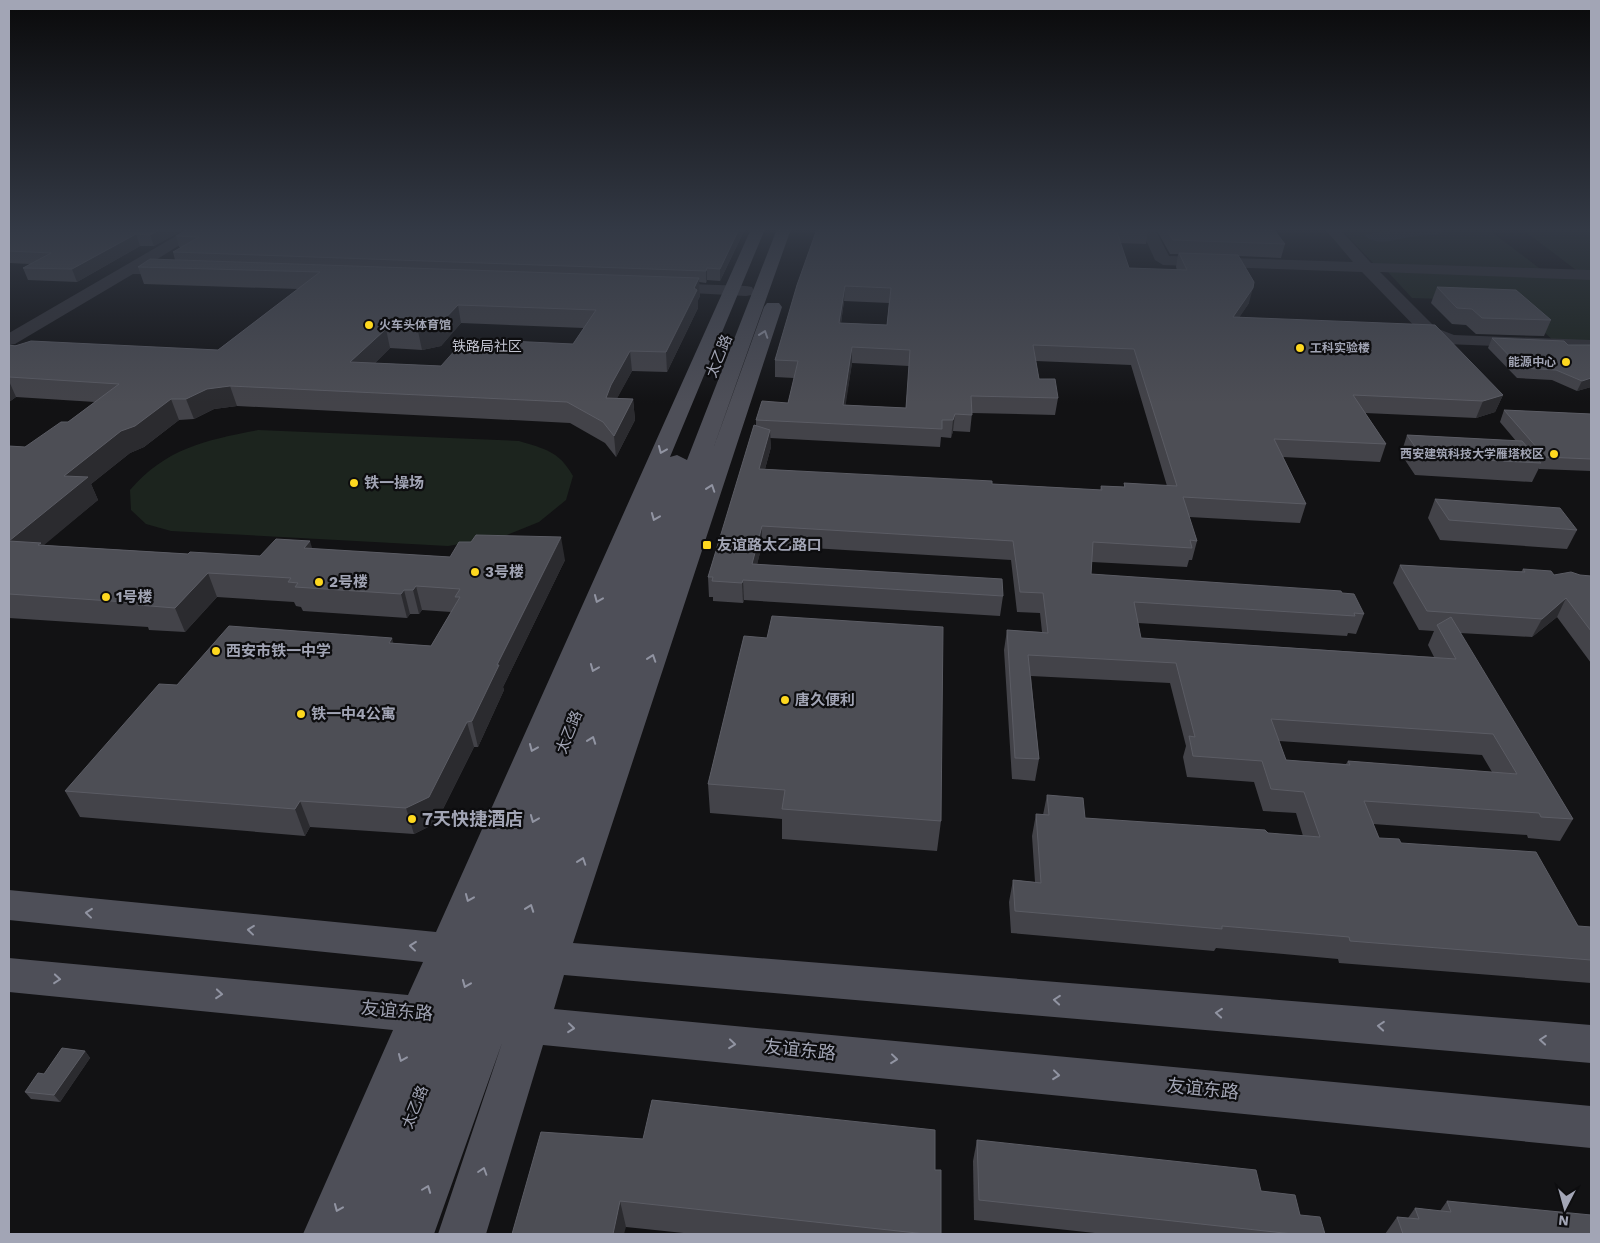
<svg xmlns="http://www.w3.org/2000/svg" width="1600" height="1243" viewBox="0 0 1600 1243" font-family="'Work Sans','Noto Sans SC',sans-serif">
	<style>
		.green { fill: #1c241e }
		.water { fill: #272e38 }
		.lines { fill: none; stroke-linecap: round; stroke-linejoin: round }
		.minor { fill: #333339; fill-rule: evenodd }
		.major { fill: #4e4f58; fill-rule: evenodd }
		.wall { fill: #434349; fill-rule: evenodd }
		.shaded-wall { fill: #2b2b2f }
		.building { fill: #4d4e55; stroke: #5b5c64; fill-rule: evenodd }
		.oneway { stroke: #9194a2 }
		.poi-dot { fill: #fed81f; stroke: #0d0d0f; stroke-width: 2 }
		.labels { text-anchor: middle; stroke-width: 4.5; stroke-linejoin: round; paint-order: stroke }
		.far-poi-label { font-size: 12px; font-weight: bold; fill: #a2a5b5; stroke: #0d0d0f; text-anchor: start }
		.far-neighbourhood-label { font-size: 14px; fill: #c3c5d1; stroke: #0d0d0f }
		.street-label { font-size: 15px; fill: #a2a5b5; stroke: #0d0d0f }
		.poi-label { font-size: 15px; font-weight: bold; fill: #a2a5b5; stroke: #0d0d0f; text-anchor: start }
		.near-poi-label { font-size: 18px; font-weight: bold; fill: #a2a5b5; stroke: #0d0d0f; text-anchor: start }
		.near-street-label { font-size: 18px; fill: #a2a5b5; stroke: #0d0d0f }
	</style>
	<rect width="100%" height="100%" fill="#121214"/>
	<g class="green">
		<path d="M1341,229H1488L1543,271L1374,264Z"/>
		<path d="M1522,229L1591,230V273H1580Z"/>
		<path d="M1388,272L1591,279V343L1554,341L1509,301L1412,298Z"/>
		<path d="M258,430L519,441C545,449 559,451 573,476L566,500L539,522L502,537L448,546L171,531L146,524L131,510L130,490C166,448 206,440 258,430Z"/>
	</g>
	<path class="water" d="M1398,229H1437L1445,232C1435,236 1427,235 1417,236C1400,237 1379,249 1364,235Z"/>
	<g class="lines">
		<g class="minor">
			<path d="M188,229H205L148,265L183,268L185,271L183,274H133L15,344L9,345V333Z"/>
			<path d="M1141,229H1155L1169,256L1353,262L1325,229H1340L1371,263L1591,270V280L1380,272L1436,328L1454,335L1591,340V350L1446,344L1424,336L1362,272L1163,265L1155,260Z"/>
			<path d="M662,283L746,286L752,287L754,291L752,295L746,296L656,291L654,288L656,285Z"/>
		</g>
		<path class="major" d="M751,229H765L670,457L677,455L687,460L777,229H791L712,452L764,307L767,303H779L782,307L573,943L1591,1025V1063L564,975L554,1009L1591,1106V1148L543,1045L486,1234H438L502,1043L434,1234H303L393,1030L9,992V958L408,995L423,962L9,920V890L436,932Z"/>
	</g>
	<g class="wall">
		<path d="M9,229H185L154,246H140L77,282L28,280L23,268L30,264L9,263Z"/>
		<path d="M745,229L720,281L707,280L706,283L699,282L700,296L698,300V308L667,372L632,371L617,398L633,399L635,420L616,457L605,443L570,423L237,406L214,409L194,419L179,420L144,447L130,453L91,484L98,500L43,545L188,554L260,556L312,549L450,557L565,560L503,687L504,690L478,747H474L436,823L414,834L310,827L305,836L80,817L65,791L177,685L394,643L431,646L451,612L422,610L419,614H410L407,618L303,611L301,607L296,606L294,602L217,597L185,632L149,630L148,627L9,618V446L25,447L68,422L95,402L16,397L9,402V345L218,350L298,289L144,284L138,267L175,260L173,252L181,247H179L176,236ZM461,323L584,328L573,344L441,366L375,363L390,348L422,350L441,346Z"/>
		<path d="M817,229H1148V230L1146,244L1120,243L1129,268L1177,270L1176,267L1178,254H1170L1156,229H1246L1285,244L1281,258L1239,256L1249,303L1239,317L1503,395L1495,412L1476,418L1365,413L1386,444L1380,462L1283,457L1306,504L1300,523L1189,517L1197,541L1192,560H1189L1187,567L1092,562L1091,574L1342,593L1364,614L1356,634L1348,633L1347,636L1138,623L1141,638L1434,657L1428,645L1434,631L1419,630L1393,583L1400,565L1521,572L1523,569L1554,575L1591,576V663L1557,617L1532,637L1460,633L1573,819L1560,841L1528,838L1527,835L1373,824L1379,838L1401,843L1578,926L1591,927V983L1339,963L1338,959L1216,948L1214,951L1011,933L1009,902L1013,880L1035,882L1032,836L1036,814L1043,815L1047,795L1085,818L1303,836L1296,813L1263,811L1254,782L1187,777L1183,757L1186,746L1170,683L1031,676L1039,759L1035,781L1012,779L1004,650L1007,630L1042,632L1040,613L1017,612L1011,560L762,545L757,564L1003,596L1000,616L744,600L743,603L713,601V597H709L708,577L756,426V420L788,403L794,378L775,377V360ZM844,301L889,303L887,325L841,323ZM1036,361L1131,365L1167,486L1124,483V487L1101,486L1100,490L992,484L765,469L771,447L770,438L940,447L941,437L951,438L953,431L970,432L972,413L1055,415L1058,398L1039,379ZM852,363L909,366L906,408L845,405ZM1279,741L1482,755L1492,772L1348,761L1346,764L1286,760Z"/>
		<path d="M1437,287L1551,320L1544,336L1476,334L1466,325L1452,324L1431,303Z"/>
		<path d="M1492,338L1568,345H1591V387L1577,391L1552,380L1517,378L1488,348Z"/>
		<path d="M1504,410L1591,414V471L1539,469V468L1532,482L1415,475L1401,454L1407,435L1516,441L1500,422Z"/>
		<path d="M1435,499L1577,530L1567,549L1440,540L1428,518Z"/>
		<path d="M744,636L941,821L937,851L782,839V819L710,813L708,784Z"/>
		<path d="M85,1051L90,1058L60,1102L31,1099L25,1092Z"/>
		<path d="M643,1139L935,1170L941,1234H693L626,1227L512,1234Z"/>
		<path d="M977,1140L1261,1191L1300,1215L1325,1234H1104L974,1220L973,1161Z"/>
		<path d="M1447,1201L1591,1234H1385L1397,1217L1408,1218L1415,1208L1440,1211Z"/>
	</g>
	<g class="shaded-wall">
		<path d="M161,229H185L154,246L150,235Z"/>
		<path d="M739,229H745L720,281V269Z"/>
		<path d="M136,234L140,246L77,282L72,269Z"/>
		<path d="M707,268V280L706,283V271Z"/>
		<path d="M699,278L700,296L698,300V308L667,372L666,352Z"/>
		<path d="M845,286L844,301L839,338V323Z"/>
		<path d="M1253,288L1249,303L1229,333L1233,317Z"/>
		<path d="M458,305L461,323L441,346L422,350L418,331Z"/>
		<path d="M386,329L390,348L355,382L350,362Z"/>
		<path d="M852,347V363L843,423V405Z"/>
		<path d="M630,351L632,371L613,406L606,398L611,385Z"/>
		<path d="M1591,378V387L1577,391L1582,381Z"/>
		<path d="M9,381L16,397L9,402Z"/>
		<path d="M230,386L237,406L214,409L194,419L186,399L207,389Z"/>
		<path d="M1503,395L1495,412L1476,418L1483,401Z"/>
		<path d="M171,399L179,420L144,447L130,453L91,484L98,500L43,546L9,541L64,476L121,431Z"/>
		<path d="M633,399L635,420L616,457L614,436Z"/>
		<path d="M955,414L953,431L951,438L953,420Z"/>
		<path d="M770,430L771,447L760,487L759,469Z"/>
		<path d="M762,526V545L753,581L752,564Z"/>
		<path d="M561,537L565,560L503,687L504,690L478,747L472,721L497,665Z"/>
		<path d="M310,541L317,564L304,548Z"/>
		<path d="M208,573L217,597L185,632L175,608Z"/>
		<path d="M743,580L744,600L743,603L742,583Z"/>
		<path d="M416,586L422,610L419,614L413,590Z"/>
		<path d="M404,590L410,614L407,618L401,594Z"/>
		<path d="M1566,598L1557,617L1532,637L1542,619Z"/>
		<path d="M392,638L399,662L389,643Z"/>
		<path d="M467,722L474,747L436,823L414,834L406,808Z"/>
		<path d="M300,801L310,827L305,836L295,809Z"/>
		<path d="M85,1051L90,1058L60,1102L54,1095Z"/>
		<path d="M620,1201L626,1227L624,1234H613Z"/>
	</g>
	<g class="building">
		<path d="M9,229H161L150,235L136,234L72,269L23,268L51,253L9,251Z"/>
		<path d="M187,229H739L720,269L707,268L706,271L173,252L199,237L176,236Z"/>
		<path d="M817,229H1148V230L1116,229L1129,268L1187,270L1179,253L1238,255L1254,282L1253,288L1233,317L1435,325L1503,395L1483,401L1353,395L1386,444L1274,439L1306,504L1183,497L1197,541L1190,540L1192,548L1093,542L1091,574L1341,591L1342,593L1354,594L1364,614L1354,613L1355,616L1134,602L1141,638L1456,659L1437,625L1451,617L1573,819L1541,817L1539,813L1364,801L1379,838L1399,839L1401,843L1536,852L1578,926L1591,927V960L1350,941L1349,937L1222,926V929L1015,911L1013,880L1041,883L1036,814L1049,815L1047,795L1083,798L1085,818L1265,830L1268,833L1320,837L1304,792L1271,789L1262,761L1193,756L1189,736L1195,737L1176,663L1028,655L1039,759L1015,758L1007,630L1048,633L1043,593L1020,592L1013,541L762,526L752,564L1002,579L1003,596L743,580L742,583L712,581L713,577H708L754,425L770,430L759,469L992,481V484L1102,490L1101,486L1125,487L1124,483L1177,486L1134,349L1033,345L1039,379H1055L1058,398L971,396L972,415L955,414L953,420H942V429L756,420L762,401L788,403L798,361L775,360L797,285ZM845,286L891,288L887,325L839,323ZM852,347L910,350L906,408L843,405ZM1271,719L1493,734L1517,774L1348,761L1350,765L1286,760Z"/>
		<path d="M1166,229H1246L1274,230L1285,244L1173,240Z"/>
		<path d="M150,259L699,278L694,288L697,290L666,352L630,351L611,385L606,398L633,399L614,436L603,422L567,402L230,386L207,389L186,399H171L135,426L121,431L64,476L88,477L9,541L41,543L38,545L188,554L190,552L260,556L276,539L310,541L304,548L450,557L459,542H471L476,535L561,537L497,665H499L472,721L467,722L429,797L406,808L300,801L295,809L65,791L159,684L177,685L229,626L392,638L389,643L431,646L460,597H455L460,589L416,586L413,590H404L401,594L295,587L298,583L288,582L291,578L208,573L175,608L138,605L140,603L9,594V446L25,447L61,422H68L119,384L9,377V345L15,346L31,341L218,350L320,272L138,267ZM458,305L596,310L573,344L465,339L441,366L350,362L386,329L418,331L437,327Z"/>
		<path d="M1437,287L1516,290L1551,320L1482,318L1472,309L1457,308Z"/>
		<path d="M1492,338L1564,341L1568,345H1591V378L1582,381L1556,370L1521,368Z"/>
		<path d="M1504,410L1591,414V459L1545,457Z"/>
		<path d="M1407,435L1522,441L1541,463L1422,457Z"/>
		<path d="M1435,499L1560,508L1577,530L1449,520Z"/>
		<path d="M1400,565L1525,572L1523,569L1551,571L1554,575L1571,572L1580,575L1591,576V631L1566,598L1542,619L1427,611Z"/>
		<path d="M772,616L943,627L941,821L782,809L785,790L708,784L744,636L767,638Z"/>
		<path d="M62,1048L85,1051L54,1095L25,1092L38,1073L44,1074Z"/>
		<path d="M652,1100L935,1130V1170H941V1234H926L620,1201L613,1234H512L541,1132L643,1139Z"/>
		<path d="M977,1140L1256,1170L1261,1191L1295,1195L1300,1215L1320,1217L1325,1234H1293L979,1200Z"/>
		<path d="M1447,1201L1591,1215V1234H1403L1397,1217L1419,1219L1415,1208L1451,1212Z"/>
	</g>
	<defs><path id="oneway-chevron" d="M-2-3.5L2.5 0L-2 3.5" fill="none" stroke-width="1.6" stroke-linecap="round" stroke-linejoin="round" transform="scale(1.25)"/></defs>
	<g class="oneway">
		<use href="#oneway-chevron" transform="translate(764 334) rotate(-71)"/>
		<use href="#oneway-chevron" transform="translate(662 450) rotate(113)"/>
		<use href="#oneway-chevron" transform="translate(711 488) rotate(-71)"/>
		<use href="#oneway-chevron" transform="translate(655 517) rotate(112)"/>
		<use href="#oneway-chevron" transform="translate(598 599) rotate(113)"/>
		<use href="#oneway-chevron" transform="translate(652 658) rotate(-71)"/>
		<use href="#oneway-chevron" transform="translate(594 668) rotate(112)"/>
		<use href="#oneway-chevron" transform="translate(592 740) rotate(-70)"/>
		<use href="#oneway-chevron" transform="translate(533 748) rotate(113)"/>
		<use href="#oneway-chevron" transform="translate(534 819) rotate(112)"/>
		<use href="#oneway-chevron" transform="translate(582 861) rotate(-71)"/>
		<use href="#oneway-chevron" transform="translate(469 898) rotate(113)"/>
		<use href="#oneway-chevron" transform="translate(530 908) rotate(-70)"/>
		<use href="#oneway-chevron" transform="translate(89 913) rotate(-174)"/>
		<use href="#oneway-chevron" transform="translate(251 930) rotate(-174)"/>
		<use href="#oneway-chevron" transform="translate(413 946) rotate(-174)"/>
		<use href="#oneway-chevron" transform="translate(57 979) rotate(5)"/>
		<use href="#oneway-chevron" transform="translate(466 984) rotate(112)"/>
		<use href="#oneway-chevron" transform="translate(219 994) rotate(5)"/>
		<use href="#oneway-chevron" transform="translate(1057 1000) rotate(-175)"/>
		<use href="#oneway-chevron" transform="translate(1219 1013) rotate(-175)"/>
		<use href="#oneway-chevron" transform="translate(1381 1026) rotate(-175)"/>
		<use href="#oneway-chevron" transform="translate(571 1028) rotate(6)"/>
		<use href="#oneway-chevron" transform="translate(1543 1040) rotate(-175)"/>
		<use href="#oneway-chevron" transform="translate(732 1044) rotate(6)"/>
		<use href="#oneway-chevron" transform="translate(402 1058) rotate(113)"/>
		<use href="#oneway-chevron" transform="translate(894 1059) rotate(6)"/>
		<use href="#oneway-chevron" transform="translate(1056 1075) rotate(6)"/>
		<use href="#oneway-chevron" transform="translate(483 1171) rotate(-72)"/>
		<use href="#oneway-chevron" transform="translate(427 1189) rotate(-69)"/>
		<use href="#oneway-chevron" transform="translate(338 1208) rotate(113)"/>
	</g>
	<linearGradient id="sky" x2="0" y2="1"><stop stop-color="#0a0a0b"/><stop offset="0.57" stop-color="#333945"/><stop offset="1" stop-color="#333945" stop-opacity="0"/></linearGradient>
	<rect width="1600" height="403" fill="url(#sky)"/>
	<g class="poi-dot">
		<circle cx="369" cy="325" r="5"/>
		<circle cx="1300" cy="348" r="5"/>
		<circle cx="1566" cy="362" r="5"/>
		<circle cx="1554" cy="454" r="5"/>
		<circle cx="354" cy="483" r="5"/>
		<rect x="702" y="540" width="10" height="10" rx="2.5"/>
		<circle cx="475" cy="572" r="5"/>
		<circle cx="319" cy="582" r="5"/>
		<circle cx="106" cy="597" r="5"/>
		<circle cx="216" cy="651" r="5"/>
		<circle cx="785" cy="700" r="5"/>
		<circle cx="301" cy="714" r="5"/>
		<circle cx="412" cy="819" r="5"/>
	</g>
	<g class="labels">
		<g class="far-poi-label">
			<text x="379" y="329">火车头体育馆</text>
			<text x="1310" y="352">工科实验楼</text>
			<text x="1556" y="366" text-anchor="end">能源中心</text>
			<text x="1544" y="458" text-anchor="end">西安建筑科技大学雁塔校区</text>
		</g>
		<g class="far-neighbourhood-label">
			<text x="487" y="351">铁路局社区</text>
		</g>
		<g class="street-label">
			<text transform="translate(719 356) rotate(-68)" y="5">太乙路</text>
			<text transform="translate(569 732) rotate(-68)" y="5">太乙路</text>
			<text transform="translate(415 1107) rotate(-68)" y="5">太乙路</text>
		</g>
		<g class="poi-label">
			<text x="364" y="488">铁一操场</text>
			<text x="717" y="550">友谊路太乙路口</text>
			<text x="485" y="577">3号楼</text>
			<text x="329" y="587">2号楼</text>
			<text x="116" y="602">1号楼</text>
			<text x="226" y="656">西安市铁一中学</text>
			<text x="795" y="705">唐久便利</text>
			<text x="311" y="719">铁一中4公寓</text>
		</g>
		<g class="near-poi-label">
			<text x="422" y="825">7天快捷酒店</text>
		</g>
		<g class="near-street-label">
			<text transform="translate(397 1011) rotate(5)" y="6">友谊东路</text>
			<text transform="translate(800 1050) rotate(6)" y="6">友谊东路</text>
			<text transform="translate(1203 1089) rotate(6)" y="6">友谊东路</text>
		</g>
	</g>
	<rect width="1600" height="1243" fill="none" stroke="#a2a5b5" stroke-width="20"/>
	<g transform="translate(1565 1208) rotate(186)" stroke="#0d0d0f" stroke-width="4" paint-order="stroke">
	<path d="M0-4L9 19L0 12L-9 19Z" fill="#a2a5b5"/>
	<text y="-8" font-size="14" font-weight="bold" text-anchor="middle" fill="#a2a5b5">N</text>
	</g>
</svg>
